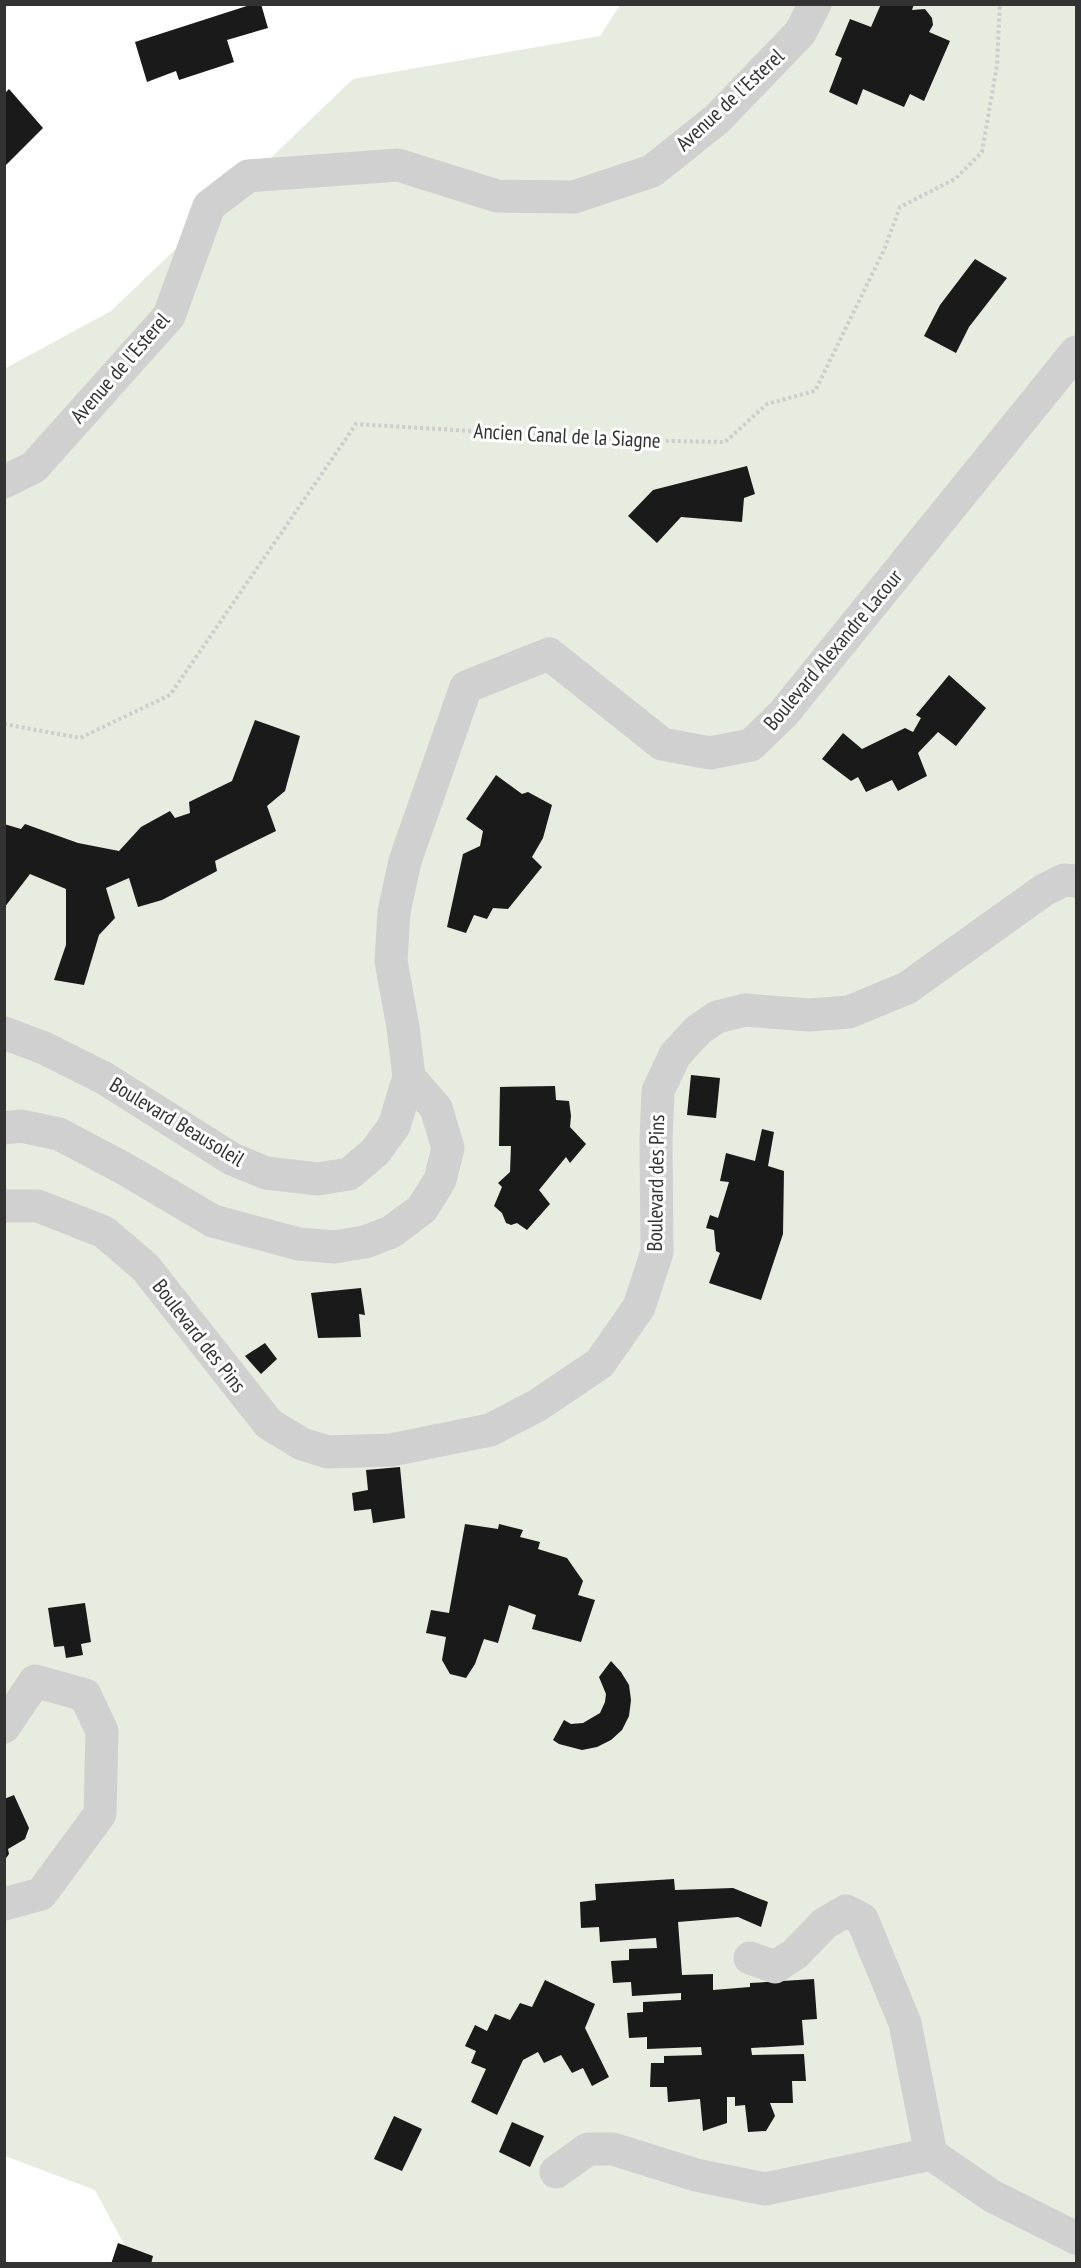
<svg xmlns="http://www.w3.org/2000/svg" width="1081" height="2268" viewBox="0 0 1081 2268" font-family="'PT Sans Narrow',sans-serif">
	<style>
		.green { fill: #e6ecdf }
		.building { fill: #1a1a1a }
		.lines { fill: none; stroke-linecap: round; stroke-linejoin: round }
		.path { stroke: #cdcdcd; stroke-width: 4; stroke-dasharray: 3 3; stroke-linecap: butt }
		.street { stroke: #d0d0d0; stroke-width: 33 }
		.labels { text-anchor: middle; stroke-width: 6; stroke-linejoin: round; paint-order: stroke }
		.street-label { font-size: 21px; fill: #333; stroke: #fff }
	</style>
	<rect width="100%" height="100%" fill="#fff"/>
	<path class="green" d="M620,5H1076V2263H134L95,2190L5,2156L4,369L111,311L353,79L600,36Z"/>
	<g class="building">
		<path d="M253,4H261L268,28L227,40L234,62L179,80L176,71L147,82L135,42Z"/>
		<path d="M881,4H914L912,10L925,9L932,18L933,25L929,32L950,41L924,101L910,94L904,107L863,89L857,105L829,92L842,58L835,55L850,19L871,27Z"/>
		<path d="M9,89L43,128L4,167V94Z"/>
		<path d="M975,259L1007,278L969,327L956,353L924,336L940,305Z"/>
		<path d="M747,466L755,494L744,498L742,522L681,517L657,543L628,516L653,490Z"/>
		<path d="M949,675L986,708L956,746L938,732L918,753L927,776L898,791L892,780L866,792L858,777L851,781L822,759L843,733L862,749L905,728L913,732L921,718L916,715Z"/>
		<path d="M255,720L300,736L285,791L267,806L276,831L215,861L217,871L162,900L138,907L129,878L106,888L115,918L99,935L84,985L54,980L66,945V889L30,874L4,908V824L21,829L25,824L78,843L119,851L141,827L170,811L175,818L190,813L189,802L232,781Z"/>
		<path d="M496,775L522,794L528,792L552,805L543,838L532,857L542,867L508,909L493,908L487,919L474,915L466,933L447,927L463,854L480,846L483,831L466,819Z"/>
		<path d="M691,1075L720,1078L716,1118L687,1115Z"/>
		<path d="M555,1086L556,1100L569,1101L571,1116L570,1127L586,1144L570,1163L566,1157L539,1190L550,1204L527,1230L517,1223L511,1225L506,1223L502,1213L494,1206L502,1187L498,1183L510,1172L511,1146H499L500,1087Z"/>
		<path d="M762,1129L774,1132L768,1166L784,1171L783,1234L761,1300L709,1283L720,1253L716,1251L714,1230L706,1228L710,1215L718,1218L729,1182L720,1181L726,1153L755,1161Z"/>
		<path d="M361,1288L365,1315L359,1314L361,1337L318,1338L311,1293Z"/>
		<path d="M265,1343L277,1359L261,1374L245,1356Z"/>
		<path d="M400,1467L405,1518L373,1523L371,1509L354,1511L352,1493L368,1490L366,1470Z"/>
		<path d="M465,1524L498,1529L499,1524L523,1530L520,1537L540,1542L538,1549L567,1558L583,1581L578,1595L595,1600L581,1642L532,1629L536,1615L509,1605L498,1643L484,1639L475,1664L466,1678L450,1674L442,1660L446,1637L426,1633L431,1610L449,1613Z"/>
		<path d="M85,1603L91,1642L81,1644L83,1655L66,1658L64,1646L54,1647L48,1608Z"/>
		<path d="M611,1661L621,1672L629,1685L631,1700L629,1716L622,1730L611,1740L597,1747L582,1750L559,1744L553,1740L564,1720L571,1724L583,1723L600,1713L605,1702L606,1694L599,1677Z"/>
		<path d="M14,1795L29,1828L25,1839L8,1849L9,1854L4,1861V1799Z"/>
		<path d="M674,1879L675,1890L733,1888L768,1902L761,1927L738,1917L678,1922L682,1975L713,1974V1990L750,1987V1983L814,1979L817,2019L802,2020L804,2045L751,2048L752,2055L804,2054L806,2081H792L793,2103H770L775,2116L766,2131L748,2132L745,2105L735,2106V2097H727V2123L703,2131L700,2099L668,2102L667,2087H650L651,2063H664V2056L702,2055L701,2047L647,2049V2037L629,2038L627,2013L643,2012V2002L681,2000V1993L632,1996L631,1982L613,1983L611,1961L629,1960V1949L657,1948L656,1938L600,1942L599,1927L581,1928L580,1902L596,1900L595,1884Z"/>
		<path d="M545,1980L595,2004L585,2028L609,2077L592,2086L583,2068L572,2073L561,2055L544,2063L538,2052L523,2060L497,2115L471,2102L486,2069L471,2063L476,2051L465,2046L475,2025L487,2031L495,2014L510,2020L520,2003L532,2007Z"/>
		<path d="M394,2116L422,2129L402,2171L374,2159Z"/>
		<path d="M512,2122L544,2136L530,2167L499,2152Z"/>
		<path d="M118,2243L153,2256L151,2264H111Z"/>
	</g>
	<g class="lines">
		<path class="path" d="M4,724L80,738L170,695L356,424L620,440L725,442L767,404L815,391L884,250L900,207L955,179L982,152L997,65L1000,4"/>
		<g class="street">
			<path d="M4,482L34,467L169,316L209,206L248,176L398,165L497,196L574,197L652,171L717,119L800,33L815,4"/>
			<path d="M4,1033L44,1048L104,1078L232,1159L266,1173L318,1179L349,1174L375,1152L394,1126L409,1077L403,1027L391,961L394,912L405,861L466,687L549,654L662,744L710,753L751,745L783,714L1076,352"/>
			<path d="M4,1128L21,1126L59,1134L125,1169L213,1221L299,1244L334,1247L365,1242L391,1232L422,1209L440,1180L448,1148L436,1108L409,1077"/>
			<path d="M4,1206H38L104,1232L145,1267L269,1424L302,1444L328,1452L391,1450L490,1430L538,1405L600,1363L639,1307L657,1252L656,1140L658,1091L675,1055L698,1030L717,1017L745,1010L809,1015L849,1012L907,988L1044,890L1064,880L1076,881"/>
			<path d="M4,1727L35,1681L85,1695L102,1731L100,1814L41,1894L4,1904"/>
			<path d="M750,1958L775,1967L795,1954L825,1923L846,1911L862,1919L905,2023L931,2154"/>
			<path d="M556,2172L588,2149H613L696,2175L765,2189L931,2154L992,2196L1076,2238"/>
		</g>
	</g>
	<g class="labels">
		<g class="street-label">
			<text transform="translate(730 100) rotate(-43)" y="7">Avenue de l'Esterel</text>
			<text transform="translate(120 368) rotate(-49)" y="7">Avenue de l'Esterel</text>
			<text transform="translate(567 436) rotate(3)" y="7">Ancien Canal de la Siagne</text>
			<text transform="translate(833 650) rotate(-50)" y="7">Boulevard Alexandre Lacour</text>
			<text transform="translate(177 1122) rotate(31)" y="7">Boulevard Beausoleil</text>
			<text transform="translate(656 1183) rotate(-89)" y="7">Boulevard des Pins</text>
			<text transform="translate(199 1336) rotate(52)" y="7">Boulevard des Pins</text>
		</g>
	</g>
	<rect width="1081" height="2268" fill="none" stroke="#333333" stroke-width="12"/>
</svg>
